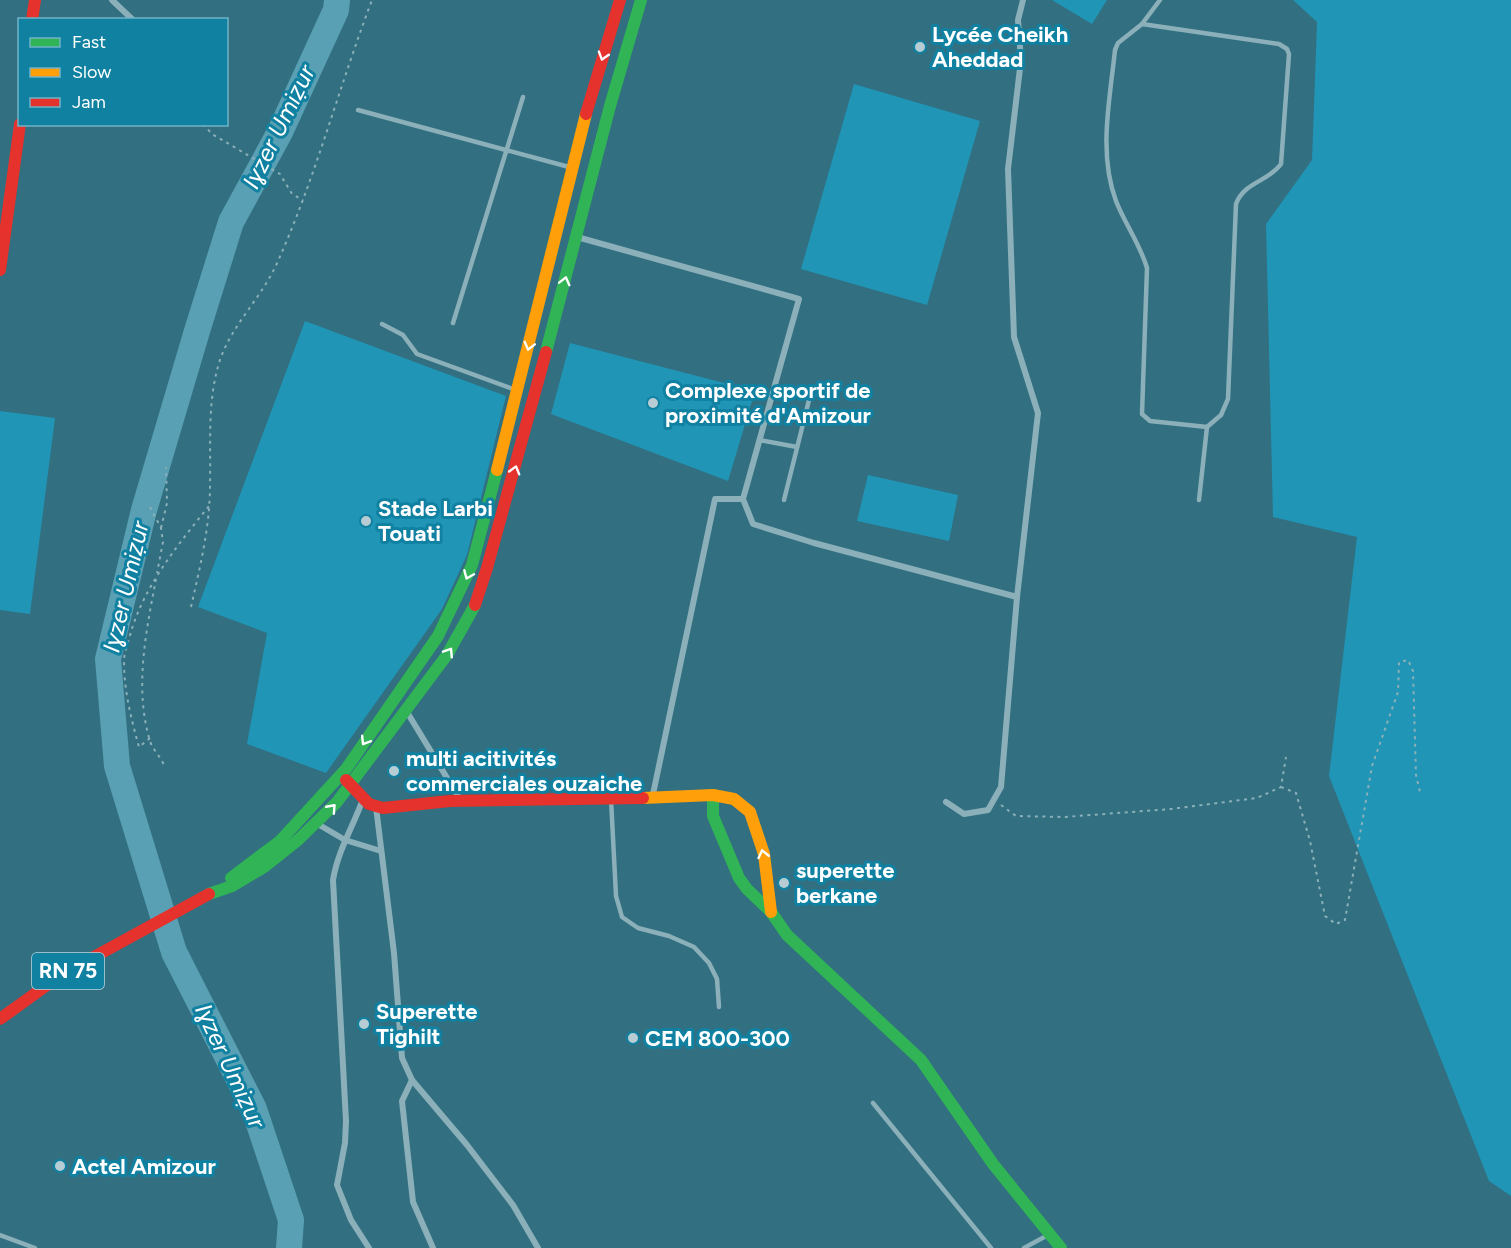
<svg xmlns="http://www.w3.org/2000/svg" width="1511" height="1248" viewBox="0 0 1511 1248" font-family="Figtree,sans-serif">
	<style>
		.green { fill: #2095b5 }
		.lines { fill: none; stroke-linecap: round; stroke-linejoin: round }
		.river { stroke: #59a0b4; stroke-width: 26 }
		.path { stroke: #8bb0b9; stroke-width: 2; stroke-dasharray: 3 4.5; stroke-linecap: butt }
		.lane { stroke: #8bb0b9; stroke-width: 4.5 }
		.street { stroke: #8bb0b9; stroke-width: 6 }
		.fast { stroke: #30b455; stroke-width: 12 }
		.slow { stroke: #ff9f0a; stroke-width: 12 }
		.jam { stroke: #e5322d; stroke-width: 12 }
		.oneway { stroke: #fff }
		.poi-dot { fill: #b7cdd3; stroke: #1181a2; stroke-width: 2 }
		.labels { text-anchor: middle; stroke-width: 6; stroke-linejoin: round; paint-order: stroke }
		.shield { fill: #1181a2; stroke: #b8d9e3; stroke-width: 1.5 }
		.shield-label { font-size: 21px; font-weight: bold; fill: #fff }
		.poi-label { font-size: 22px; font-weight: bold; fill: #fff; stroke: #1181a2; text-anchor: start }
		.water-label { font-size: 24px; font-style: italic; fill: #fff; stroke: #1181a2 }
	</style>
	<rect width="100%" height="100%" fill="#326f81"/>
	<g class="green">
		<path d="M1052,0H1107L1092,24Z"/>
		<path d="M1293,0H1511V1196L1489,1181L1329,776L1357,537L1273,517L1266,224L1312,160L1317,22Z"/>
		<path d="M854,84L980,121L927,305L801,269Z"/>
		<path d="M305,321L506,396L467,555L442,609L326,773L247,744L267,633L198,607Z"/>
		<path d="M570,343L755,391L728,481L551,414Z"/>
		<path d="M0,411L55,418L30,614L0,610Z"/>
		<path d="M868,475L958,495L949,541L857,521Z"/>
	</g>
	<g class="lines">
		<path class="river" d="M289,1248L291,1220L254,1109L174,952L117,766L108,659L144,510L197,331L231,222L280,132L336,10L337,0"/>
		<g class="path">
			<path d="M203,124L212,134L280,174L292,194L303,200"/>
			<path d="M150,507L161,528L163,542L157,573"/>
			<path d="M161,528L167,503L166,467"/>
			<path d="M156,579C146,632 134,688 150,741C153,750 160,756 164,765"/>
			<path d="M191,607C200,567 210,527 210,485C211,444 207,403 219,363C231,325 262,298 278,261C316,176 339,87 372,0"/>
			<path d="M150,738L139,747C131,718 124,691 124,661C124,654 127,646 129,639C142,588 177,546 209,506"/>
			<path d="M1281,787L1296,793L1310,841L1325,916L1336,924L1345,920L1372,766L1398,692L1399,662L1408,660L1413,671L1416,775L1420,792"/>
			<path d="M1001,805L1016,816L1064,817L1171,809L1257,798L1281,787L1286,757"/>
		</g>
		<g class="lane">
			<path d="M1160,0L1142,24L1118,43L1115,50C1110,99 1098,153 1116,201C1125,224 1140,244 1147,268L1142,414L1150,421L1207,427"/>
			<path d="M1142,24L1279,44L1287,49L1289,54L1281,164C1268,182 1244,182 1236,204L1228,399L1221,415L1207,427L1199,500"/>
			<path d="M358,110L569,167"/>
			<path d="M453,323L523,97"/>
			<path d="M382,324L403,335L417,354L513,389"/>
			<path d="M759,440L797,447"/>
			<path d="M784,500L812,388"/>
			<path d="M611,799L616,896L622,917L638,928L669,936L694,947L709,963L717,979L719,1007"/>
			<path d="M873,1103L991,1248"/>
			<path d="M0,1235L35,1248"/>
			<path d="M1024,1248L1048,1235"/>
		</g>
		<g class="street">
			<path d="M112,0L133,20"/>
			<path d="M577,237L799,299L743,499L753,524L814,543L1017,597"/>
			<path d="M407,712L461,801"/>
			<path d="M363,799C353,827 338,850 333,880L346,1121L345,1143L337,1185L351,1220L369,1248"/>
			<path d="M652,799L715,499H743"/>
			<path d="M946,802L964,814L988,810L1001,787L1017,597L1038,413L1014,337L1008,169L1021,60L1018,20L1023,0"/>
			<path d="M376,807L394,953L402,1058L412,1080L467,1145L513,1205L538,1248"/>
			<path d="M316,823L345,840L381,851"/>
			<path d="M412,1080L402,1101L413,1202L433,1248"/>
		</g>
		<g class="fast">
			<path d="M546,352L610,106L641,0"/>
			<path d="M713,795V816L739,878L747,889L771,912L787,935L921,1060L993,1164L1061,1248"/>
			<path d="M231,878L280,841L346,769L438,636L472,565L497,470"/>
			<path d="M209,894L232,886L264,867L298,840L337,802L447,655L475,605"/>
		</g>
		<g class="slow">
			<path d="M497,470L586,114"/>
			<path d="M643,798L713,795L734,799L750,812L764,854L771,912"/>
		</g>
		<g class="jam">
			<path d="M32,20L35,0"/>
			<path d="M586,114L620,0"/>
			<path d="M0,270L20,124"/>
			<path d="M475,605L487,568L546,352"/>
			<path d="M346,780L369,804L383,808L450,801L643,798"/>
			<path d="M0,1019L61,975L209,894"/>
		</g>
	</g>
	<defs><path id="oneway-chevron" d="M-2-3.5L2.5 0L-2 3.5" fill="none" stroke-width="1.6" stroke-linecap="round" stroke-linejoin="round" transform="scale(1.5)"/></defs>
	<g class="oneway">
		<use href="#oneway-chevron" transform="translate(603 56) rotate(107)"/>
		<use href="#oneway-chevron" transform="translate(565 281) rotate(-76)"/>
		<use href="#oneway-chevron" transform="translate(529 346) rotate(104)"/>
		<use href="#oneway-chevron" transform="translate(515 470) rotate(-74)"/>
		<use href="#oneway-chevron" transform="translate(468 575) rotate(113)"/>
		<use href="#oneway-chevron" transform="translate(449 652) rotate(-57)"/>
		<use href="#oneway-chevron" transform="translate(365 741) rotate(122)"/>
		<use href="#oneway-chevron" transform="translate(332 808) rotate(-48)"/>
		<use href="#oneway-chevron" transform="translate(763 854) rotate(-103)"/>
	</g>
	<g class="poi-dot">
		<circle cx="920" cy="47" r="6"/>
		<circle cx="653" cy="403" r="6"/>
		<circle cx="366" cy="521" r="6"/>
		<circle cx="394" cy="771" r="6"/>
		<circle cx="784" cy="883" r="6"/>
		<circle cx="364" cy="1024" r="6"/>
		<circle cx="633" cy="1038" r="6"/>
		<circle cx="60" cy="1166" r="6"/>
	</g>
	<g class="labels">
		<rect class="shield" x="32" y="953" width="72" height="36" rx="4.5"/>
		<g class="shield-label">
			<text x="68" y="978">RN 75</text>
		</g>
		<g class="poi-label">
			<text x="932" y="42">Lycée Cheikh<tspan x="932" dy="25">Aheddad</tspan></text>
			<text x="665" y="398">Complexe sportif de<tspan x="665" dy="25">proximité d'Amizour</tspan></text>
			<text x="378" y="516">Stade Larbi<tspan x="378" dy="25">Touati</tspan></text>
			<text x="406" y="766">multi acitivités<tspan x="406" dy="25">commerciales ouzaiche</tspan></text>
			<text x="796" y="878">superette<tspan x="796" dy="25">berkane</tspan></text>
			<text x="376" y="1019">Superette<tspan x="376" dy="25">Tighilt</tspan></text>
			<text x="645" y="1046">CEM 800-300</text>
			<text x="72" y="1174">Actel Amizour</text>
		</g>
		<g class="water-label">
			<text transform="translate(279 127) rotate(-64)" y="8">Iɣzer Umiẓur</text>
			<text transform="translate(126 587) rotate(-77)" y="8">Iɣzer Umiẓur</text>
			<text transform="translate(230 1066) rotate(65)" y="8">Iɣzer Umiẓur</text>
		</g>
	</g>
	<rect x="18" y="18" width="210" height="108" fill="#1181a2" stroke="#70b3c7" stroke-width="1.5"/>
	<rect x="30" y="38" width="30" height="9" fill="#30b455" stroke="#70b3c7" stroke-width="1.5"/>
	<text x="72" y="48" font-size="18" fill="#ffffff">Fast</text>
	<rect x="30" y="68" width="30" height="9" fill="#ff9f0a" stroke="#70b3c7" stroke-width="1.5"/>
	<text x="72" y="78" font-size="18" fill="#ffffff">Slow</text>
	<rect x="30" y="98" width="30" height="9" fill="#e5322d" stroke="#70b3c7" stroke-width="1.5"/>
	<text x="72" y="108" font-size="18" fill="#ffffff">Jam</text>
</svg>
